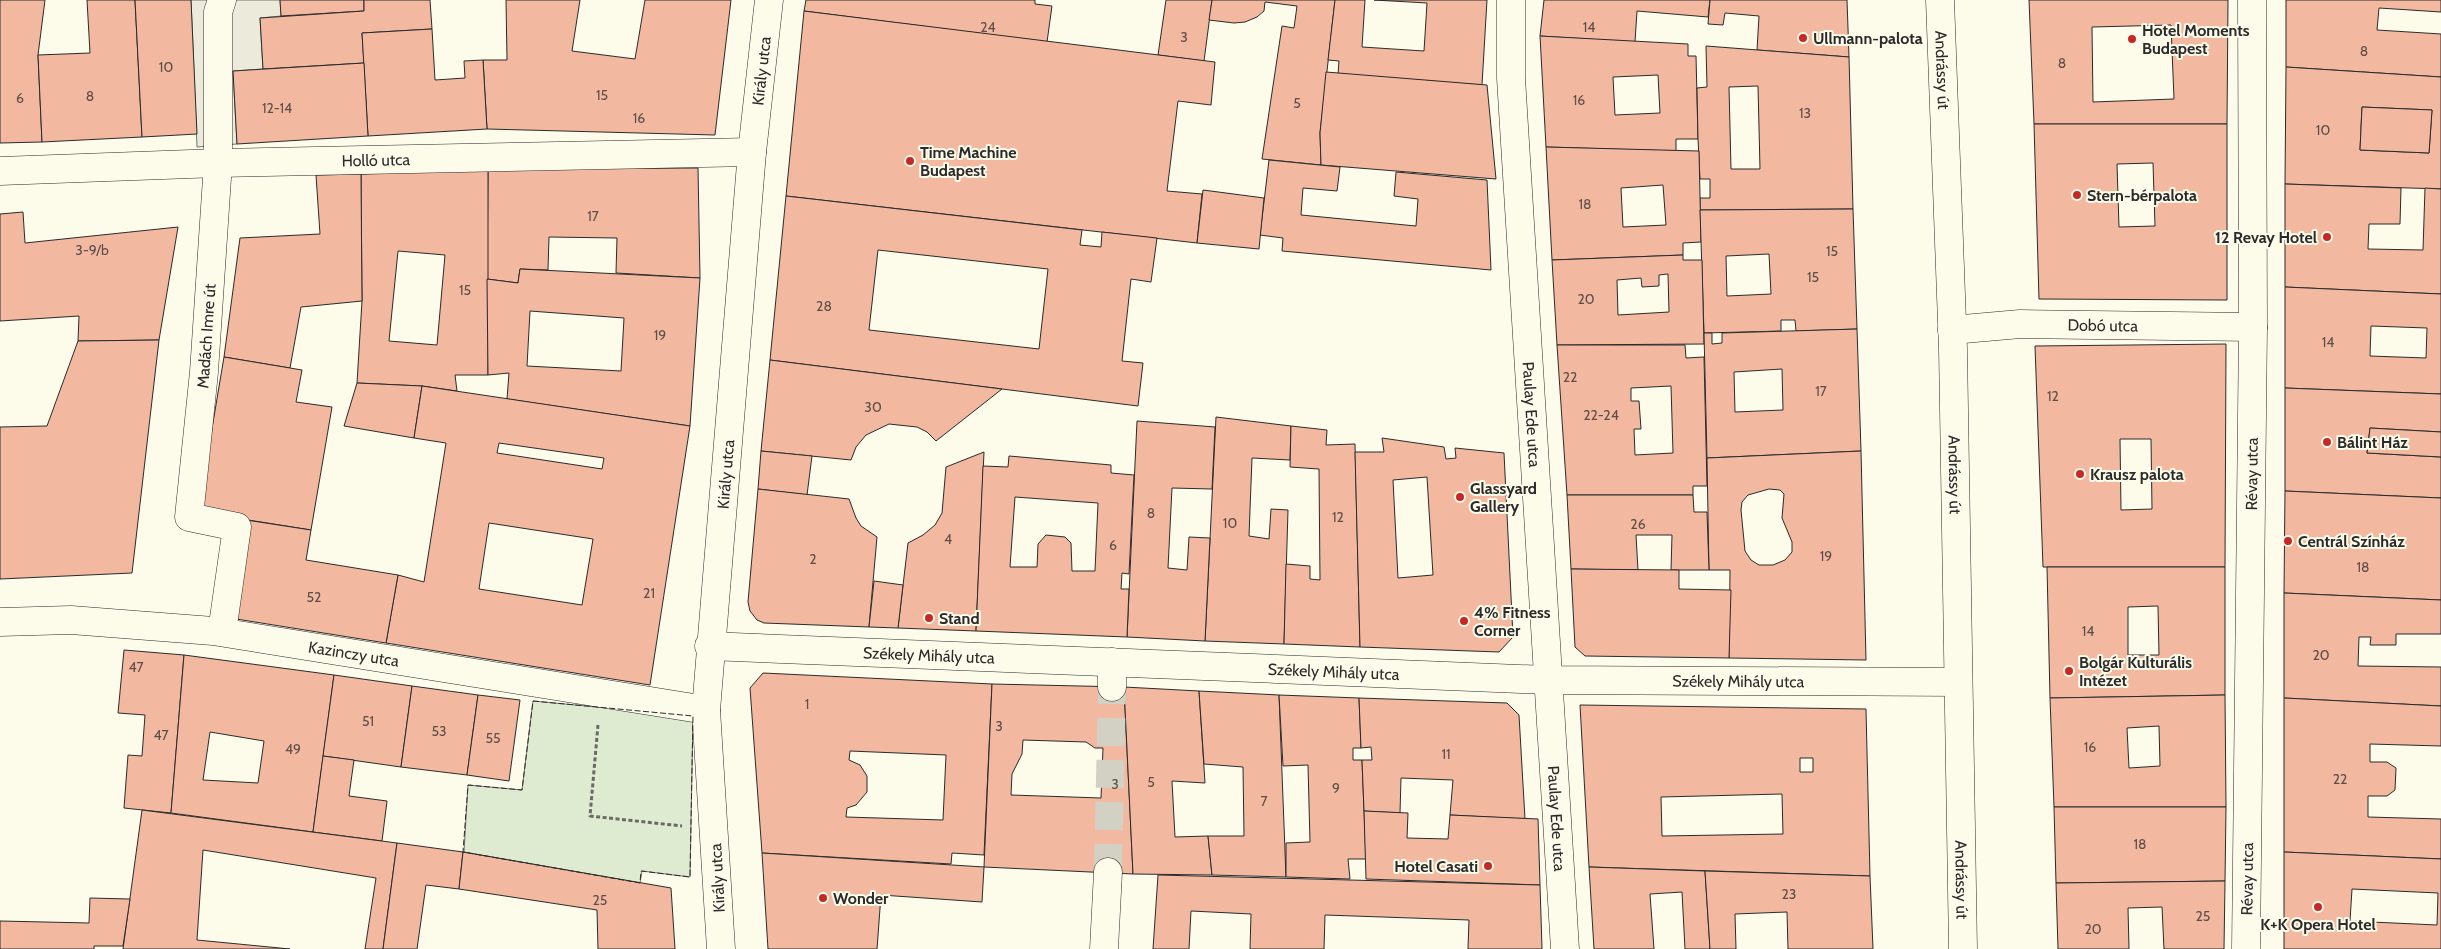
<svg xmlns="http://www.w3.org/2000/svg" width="2441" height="949" viewBox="0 0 2441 949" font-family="Cabin,sans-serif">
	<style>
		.green { fill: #deebd1; stroke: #74746e }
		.parking { fill: #eceadb; stroke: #74746e }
		.building { fill: #f2b8a0; stroke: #2b2b2b; fill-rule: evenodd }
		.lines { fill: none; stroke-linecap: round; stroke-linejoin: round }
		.minor-tunnel { stroke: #d3d1c4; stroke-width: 28; stroke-dasharray: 28 14; stroke-linecap: butt }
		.minor-casing { stroke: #2b2b2b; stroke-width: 29 }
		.major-casing { stroke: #2b2b2b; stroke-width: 29 }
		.path { stroke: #6a6964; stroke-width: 3; stroke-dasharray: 4 2.5; stroke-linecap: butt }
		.minor { stroke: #fdfbea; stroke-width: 28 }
		.major { stroke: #fdfbea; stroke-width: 28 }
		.fence { stroke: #2b2b2b; stroke-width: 1; stroke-dasharray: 6 2.5; stroke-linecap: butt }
		.poi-dot { fill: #c62828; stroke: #fdfbea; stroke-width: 2 }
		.labels { text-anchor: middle; stroke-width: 4; stroke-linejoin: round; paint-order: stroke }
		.number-label { font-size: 14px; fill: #5d4e48 }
		.poi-label { font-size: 16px; font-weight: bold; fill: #2b2b2b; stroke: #fdfbea; text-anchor: start }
		.street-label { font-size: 16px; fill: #2b2b2b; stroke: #fdfbea }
	</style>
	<rect width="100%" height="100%" fill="#fdfbea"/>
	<path class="green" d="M533,701L693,716L690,877L642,871L640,883L464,852L468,785L522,790Z"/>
	<path class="parking" d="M191,0H280L281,16L260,18L263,69L233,71L237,144L197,147Z"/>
	<g class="building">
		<path d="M0,0H45L38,55L42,142L0,143Z"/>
		<path d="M87,0H135L142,137L42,142L38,55L90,53Z"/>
		<path d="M135,0H191L197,134L142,137Z"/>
		<path d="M280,0H364V11L281,16Z"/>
		<path d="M364,0H430L432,29L362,33L364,63L263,69L260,18L364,11Z"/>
		<path d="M506,0H580L572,51L635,59L645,0H731L715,135L487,129L483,60H507Z"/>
		<path d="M806,0H1035V4L1052,6L1047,42L804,11Z"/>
		<path d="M1166,0H1212L1204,61L1158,55Z"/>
		<path d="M1212,0H1335L1320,133L1321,165L1262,159L1282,26L1294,28L1297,6L1265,2L1264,11L1257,17L1245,22L1234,23L1209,20Z"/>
		<path d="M1335,0H1365L1362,47L1424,51L1427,3L1374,0H1487L1482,85L1338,74L1339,61L1328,60Z"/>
		<path d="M1544,0H1710L1708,17L1637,11L1635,42L1540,36Z"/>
		<path d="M1710,0H1847L1849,57L1757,50L1759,16L1725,13L1723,25L1708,24Z"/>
		<path d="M2029,0H2228L2227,124H2034ZM2171,25L2174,99L2093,102L2092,27Z"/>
		<path d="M2286,0H2441V12L2379,8L2377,30L2441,34V77L2286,67Z"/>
		<path d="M804,11L1215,62L1211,105L1178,101L1167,191L1202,194L1197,243L786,196Z"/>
		<path d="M432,29L435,80L465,78L464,61L483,60L487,129L368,136L362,33Z"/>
		<path d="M1540,36L1688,44V56H1696L1698,139H1676V151L1546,147ZM1658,75L1660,113L1615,115L1613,77Z"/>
		<path d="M1706,46L1849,57L1853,209L1700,210V198H1710V179H1700L1698,139L1697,88L1707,87ZM1758,86L1760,169H1731L1729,87Z"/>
		<path d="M364,63L368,136L237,144L233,71Z"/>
		<path d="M2286,67L2441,77V189L2285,184ZM2362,107L2432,110L2429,153L2360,150Z"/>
		<path d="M1326,72L1487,85L1496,179L1321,165L1320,133Z"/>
		<path d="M2362,107L2432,110L2429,153L2360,150Z"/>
		<path d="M2034,124H2227V300L2039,299ZM2153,163L2155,226L2119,227L2117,164Z"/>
		<path d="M1546,147L1699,151L1701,242L1683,243V255L1552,260ZM1663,185L1666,225L1623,227L1621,188Z"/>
		<path d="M1269,160L1340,167L1337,191L1303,188L1301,215L1416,226L1418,199L1394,196L1396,172L1487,180L1491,270L1282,251L1283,238L1260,235Z"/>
		<path d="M698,168L700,278L616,273L617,238L549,237L548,270L520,269L518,283L487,279L488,169Z"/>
		<path d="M488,169V375H455L457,391L422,386L357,383L362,301L361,174ZM398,251L445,255L437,345L389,341Z"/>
		<path d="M361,174L362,301L301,307L290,368L224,357L240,238L320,234L316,175Z"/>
		<path d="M2285,184L2401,188L2400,224H2369L2368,249L2423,250L2425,188L2441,189V294L2285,287Z"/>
		<path d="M1203,190L1264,198L1259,249L1197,243Z"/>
		<path d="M786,196L1082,230L1080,245L1101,247L1102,232L1157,238L1151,282L1131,279L1122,361L1143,363L1138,406L770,360ZM878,250L1048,269L1039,349L869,330Z"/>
		<path d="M1853,209L1857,329L1796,331L1795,320H1781V331L1704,333L1700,210ZM1769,254L1771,294L1727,296L1726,256Z"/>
		<path d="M23,212L25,243L178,227L159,340L78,341L79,316L0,321V214Z"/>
		<path d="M1683,255V260H1702L1704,344L1557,345L1552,260ZM1668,274L1669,312L1618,315L1617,280L1641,278L1642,287L1659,286V275Z"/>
		<path d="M520,269L700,278L690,426L507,399L509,373L488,375L487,279L518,283ZM530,311L624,318L621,371L527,366Z"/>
		<path d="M2285,287L2441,294V394L2285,388ZM2371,326L2427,328L2426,358L2370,356Z"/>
		<path d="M1857,329L1861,451L1707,458L1704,333H1712V344L1722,343V333ZM1782,369L1783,410L1735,412L1734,372Z"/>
		<path d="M159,340L132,573L0,579V427L47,426L78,341Z"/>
		<path d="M2226,344L2225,567H2043L2035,346ZM2120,439H2151L2152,509L2121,510Z"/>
		<path d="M1557,345H1685L1686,358L1704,357L1707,486H1693V495H1567ZM1671,386L1673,453L1635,455L1634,429H1641L1639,401H1631V388Z"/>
		<path d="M224,357L302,370L296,402L332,407L311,530L198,512Z"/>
		<path d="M770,360L1002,389L936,441L927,432L917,427L889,424L866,435L856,447L851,460L761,451Z"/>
		<path d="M357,383L422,386L414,438L344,426Z"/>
		<path d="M422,386L690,426L650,685L386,643L398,575L424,582L446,443L414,438ZM499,443L604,458L602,469L497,453ZM489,523L593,539L582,605L479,589Z"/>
		<path d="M2285,388L2441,394V432L2370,428L2367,453L2441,457V498L2285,491Z"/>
		<path d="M1216,417L1291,426L1290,460L1252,458L1249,536L1269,539L1271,509L1288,510L1284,644L1205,641Z"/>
		<path d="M1137,421L1215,427L1212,489L1172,488L1168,568L1187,570L1189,537L1210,538L1205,641L1127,637Z"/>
		<path d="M1291,426L1327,430L1326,445L1355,444L1360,647L1284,644L1286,564L1310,566V579L1320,580L1319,469L1290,467Z"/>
		<path d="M2370,428L2441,432V457L2367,453Z"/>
		<path d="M1382,438L1444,447L1446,459L1456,458L1455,448L1504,453L1513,637L1499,652L1360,647L1355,452H1384ZM1427,477L1433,575L1398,578L1393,480Z"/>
		<path d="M761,451L812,456L807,495L758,489Z"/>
		<path d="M1861,451L1866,660L1729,658L1730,570H1709L1707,458ZM1769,489L1780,490L1784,494L1782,518L1792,542V552L1785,560L1773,565H1759L1751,560L1745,551L1741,510L1742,502L1748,495Z"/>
		<path d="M984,452L976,631L898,628L908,543L923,535L935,525L942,513L946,467Z"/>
		<path d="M1009,456L1111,465V473L1134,475L1129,574L1122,573L1121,589H1129L1127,637L976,631L983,466L1008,467ZM1015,497L1098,503L1095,571H1072L1071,543L1065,537L1046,535L1038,544L1037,567H1010Z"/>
		<path d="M758,489L849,499L856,518L861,526L877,537L869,627L764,623L757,620L750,611L748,602Z"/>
		<path d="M2285,491L2441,498V600L2284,593Z"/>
		<path d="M1567,495H1693L1694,512H1707L1709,570H1671L1672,535H1636L1638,570L1571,569Z"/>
		<path d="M246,520L311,530L306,560L398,575L386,643L230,618Z"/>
		<path d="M2047,567H2225V695L2050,698ZM2158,606L2159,655H2128V607Z"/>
		<path d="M1571,569L1679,570V589L1731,590L1729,658L1585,656L1575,647Z"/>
		<path d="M874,581L903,585L898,628L869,627Z"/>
		<path d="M2284,593L2441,600V634H2396V645H2370L2371,637H2359L2358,666L2441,667V706L2284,698Z"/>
		<path d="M124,650L184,655L171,813L124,808L128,755L142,756L145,715L118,713Z"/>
		<path d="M184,655L334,675L313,832L171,813ZM210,732L264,741L258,783L203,780Z"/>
		<path d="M763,673L992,684L984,855L952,853L951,864L762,853L750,688ZM850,751L946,755L943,820L846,817L847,808L856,805L867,792V776L860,765L849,760Z"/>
		<path d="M334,675L412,686L401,767L323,756Z"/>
		<path d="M992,684L1124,687L1133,874L984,867ZM1023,740L1086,742L1095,748H1103L1101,798L1011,795L1012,774L1022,754Z"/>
		<path d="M412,686L478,695L467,775L401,767Z"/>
		<path d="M1124,687L1199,691L1205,783L1172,781L1175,837L1208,836L1212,875L1133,874Z"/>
		<path d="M1199,691L1279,695L1286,877L1212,875L1208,836H1244L1243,767L1204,764Z"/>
		<path d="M478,695L520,700L509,781L467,775Z"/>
		<path d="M1279,695L1359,698L1361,748H1353V760H1362L1366,859H1348L1350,879L1286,877V843L1310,842L1308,765L1283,766Z"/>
		<path d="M2225,695L2226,807H2054L2050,698ZM2159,726L2160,766L2129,768L2127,728Z"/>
		<path d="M1359,698L1507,703L1519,715L1525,819L1450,815L1453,780L1401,778L1400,813L1364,811L1362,760H1372L1371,747L1361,748Z"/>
		<path d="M2284,698L2441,706V746L2370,744V762H2387L2396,768L2395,790L2387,796H2368V817L2441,819V859L2284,852Z"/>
		<path d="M1580,705L1866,709L1870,876L1589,867ZM1800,758H1813V772H1800ZM1782,794L1783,834L1662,836L1661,797Z"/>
		<path d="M323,756L354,760L349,796L387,801L382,841L313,832Z"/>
		<path d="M2054,807H2226L2225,881L2056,883Z"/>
		<path d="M142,810L397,843L383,949H365L376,878L203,850L197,940L290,949H123Z"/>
		<path d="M1364,811L1408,813L1407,838L1448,839L1450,815L1538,819L1540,885L1366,879Z"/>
		<path d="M397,843L463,852L459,889L426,885L417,949H383Z"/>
		<path d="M463,852L671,888L675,949H598L597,910L459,889Z"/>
		<path d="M2284,852L2441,859V949H2284ZM2352,889L2438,893L2437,925L2350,921Z"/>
		<path d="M762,853L984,867L982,902L881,895L877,949H768Z"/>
		<path d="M1589,867L1705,871L1710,949H1685L1682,892L1650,894L1654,949H1594Z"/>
		<path d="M1705,871L1870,876L1873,949H1788L1787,912L1735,914L1736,949H1710Z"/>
		<path d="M1158,875L1540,885L1542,949H1468L1469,920L1325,915L1324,949H1250L1251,914L1191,911L1189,949H1153Z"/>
		<path d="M2225,881L2224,949H2164L2162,907L2128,908L2129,949H2058L2056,883Z"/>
		<path d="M90,898L130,899L123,946H94V949H0V921L89,923Z"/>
	</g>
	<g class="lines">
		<path class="minor-tunnel" d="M1108,872L1112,687"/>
		<defs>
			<g id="minor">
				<path d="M222,0L218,12V163L204,372L189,517L237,527L222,632"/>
				<path id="s1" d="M1511,0V78L1565,949"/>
				<path id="s2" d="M0,171L218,163L752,152"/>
				<path id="s3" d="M1952,330L2020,324L2253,327"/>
				<path id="s4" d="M0,622L71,620L213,631L706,710"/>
				<path id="s5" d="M709,646L1547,680L1958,682"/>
				<path d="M1112,687V662"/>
				<path id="s6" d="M721,949L706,710L752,152L769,0"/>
				<path d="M1104,949L1108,872"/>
				<path id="s7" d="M2246,949L2253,327L2252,0"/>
			</g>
			<g id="major">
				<path id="s8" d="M1940,0L1953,349L1963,949"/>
			</g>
		</defs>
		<use href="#minor" class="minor-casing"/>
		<use href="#major" class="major-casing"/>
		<path class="path" d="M598,725L590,816L682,826"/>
		<use href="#minor" class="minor"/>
		<use href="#major" class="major"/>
		<path class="fence" d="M533,701L693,716L690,877L641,871L640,883L463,852L468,785L522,790Z"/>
	</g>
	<g class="poi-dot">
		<circle cx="1803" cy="38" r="5"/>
		<circle cx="2132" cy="39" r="5"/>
		<circle cx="910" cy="161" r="5"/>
		<circle cx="2077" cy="195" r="5"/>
		<circle cx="2327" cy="237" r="5"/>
		<circle cx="2327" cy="442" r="5"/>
		<circle cx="2080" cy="474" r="5"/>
		<circle cx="1460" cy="497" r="5"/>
		<circle cx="2288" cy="541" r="5"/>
		<circle cx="929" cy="618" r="5"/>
		<circle cx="1464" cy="621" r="5"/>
		<circle cx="2069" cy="671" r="5"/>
		<circle cx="1488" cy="866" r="5"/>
		<circle cx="823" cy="898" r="5"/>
		<circle cx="2318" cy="907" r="5"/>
	</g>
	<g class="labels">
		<g class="number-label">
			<text x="988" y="32">24</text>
			<text x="1589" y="32">14</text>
			<text x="1184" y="42">3</text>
			<text x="2364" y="56">8</text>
			<text x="2062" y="68">8</text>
			<text x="166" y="72">10</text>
			<text x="602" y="100">15</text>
			<text x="90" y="101">8</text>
			<text x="20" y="103">6</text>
			<text x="1579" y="105">16</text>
			<text x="1297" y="108">5</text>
			<text x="277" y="113">12-14</text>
			<text x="1805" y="118">13</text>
			<text x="639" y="123">16</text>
			<text x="2323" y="135">10</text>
			<text x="1585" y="209">18</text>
			<text x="593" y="221">17</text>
			<text x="92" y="255">3-9/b</text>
			<text x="1832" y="256">15</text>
			<text x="1813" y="282">15</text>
			<text x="465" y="295">15</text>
			<text x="1586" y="304">20</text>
			<text x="824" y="311">28</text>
			<text x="660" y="340">19</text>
			<text x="2328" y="347">14</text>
			<text x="1570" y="382">22</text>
			<text x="1821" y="396">17</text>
			<text x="2053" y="401">12</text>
			<text x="873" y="412">30</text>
			<text x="1601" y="420">22-24</text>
			<text x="1151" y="518">8</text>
			<text x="1338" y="522">12</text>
			<text x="1230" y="528">10</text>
			<text x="1638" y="529">26</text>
			<text x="948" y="544">4</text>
			<text x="1113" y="550">6</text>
			<text x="1826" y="561">19</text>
			<text x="813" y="564">2</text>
			<text x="2363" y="572">18</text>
			<text x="649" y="598">21</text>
			<text x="314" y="602">52</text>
			<text x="2088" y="636">14</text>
			<text x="2321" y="660">20</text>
			<text x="136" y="672">47</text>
			<text x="807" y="709">1</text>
			<text x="368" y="726">51</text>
			<text x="999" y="731">3</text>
			<text x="439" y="736">53</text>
			<text x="161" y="740">47</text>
			<text x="493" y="743">55</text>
			<text x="2090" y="752">16</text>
			<text x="293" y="754">49</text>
			<text x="1446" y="759">11</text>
			<text x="2340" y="784">22</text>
			<text x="1151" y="787">5</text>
			<text x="1115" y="789">3</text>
			<text x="1336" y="793">9</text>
			<text x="1264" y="806">7</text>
			<text x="2140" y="849">18</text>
			<text x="1789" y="899">23</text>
			<text x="600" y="905">25</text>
			<text x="2203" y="921">25</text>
			<text x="2093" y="934">20</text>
		</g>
		<g class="poi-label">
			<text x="2142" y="36">Hotel Moments<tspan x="2142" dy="18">Budapest</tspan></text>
			<text x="1813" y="44">Ullmann-palota</text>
			<text x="920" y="158">Time Machine<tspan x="920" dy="18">Budapest</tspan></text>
			<text x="2087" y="201">Stern-bérpalota</text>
			<text x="2317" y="243" text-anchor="end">12 Revay Hotel</text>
			<text x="2337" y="448">Bálint Ház</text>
			<text x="2090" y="480">Krausz palota</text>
			<text x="1470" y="494">Glassyard<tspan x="1470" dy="18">Gallery</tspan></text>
			<text x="2298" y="547">Centrál Színház</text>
			<text x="1474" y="618">4% Fitness<tspan x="1474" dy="18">Corner</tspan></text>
			<text x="939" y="624">Stand</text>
			<text x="2079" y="668">Bolgár Kulturális<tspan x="2079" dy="18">Intézet</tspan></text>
			<text x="1478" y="872" text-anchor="end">Hotel Casati</text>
			<text x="833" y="904">Wonder</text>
			<text x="2318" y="930" text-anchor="middle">K+K Opera Hotel</text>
		</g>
		<g class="street-label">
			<text dy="6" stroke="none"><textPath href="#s8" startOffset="70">Andrássy út</textPath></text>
			<text dy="6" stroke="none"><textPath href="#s6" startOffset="881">Király utca</textPath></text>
			<text dy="6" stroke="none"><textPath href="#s2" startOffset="376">Holló utca</textPath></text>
			<text dy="6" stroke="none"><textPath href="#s3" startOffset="151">Dobó utca</textPath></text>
			<text transform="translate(206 336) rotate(-86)" y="6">Madách Imre út</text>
			<text dy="6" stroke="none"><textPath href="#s1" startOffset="415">Paulay Ede utca</textPath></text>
			<text dy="6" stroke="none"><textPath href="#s6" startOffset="476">Király utca</textPath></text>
			<text dy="6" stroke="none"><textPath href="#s8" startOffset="475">Andrássy út</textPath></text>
			<text dy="6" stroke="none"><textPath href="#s7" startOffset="475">Révay utca</textPath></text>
			<text dy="6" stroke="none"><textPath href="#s4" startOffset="356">Kazinczy utca</textPath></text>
			<text dy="6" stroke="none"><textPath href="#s5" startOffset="220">Székely Mihály utca</textPath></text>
			<text dy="6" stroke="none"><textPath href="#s5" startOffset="625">Székely Mihály utca</textPath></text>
			<text dy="6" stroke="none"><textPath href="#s5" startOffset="1030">Székely Mihály utca</textPath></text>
			<text dy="6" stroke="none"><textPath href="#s1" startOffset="820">Paulay Ede utca</textPath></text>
			<text transform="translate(717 878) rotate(-93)" y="6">Király utca</text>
			<text dy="6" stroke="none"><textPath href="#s8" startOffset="880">Andrássy út</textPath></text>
			<text dy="6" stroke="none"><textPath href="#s7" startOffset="70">Révay utca</textPath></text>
		</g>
	</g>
</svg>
